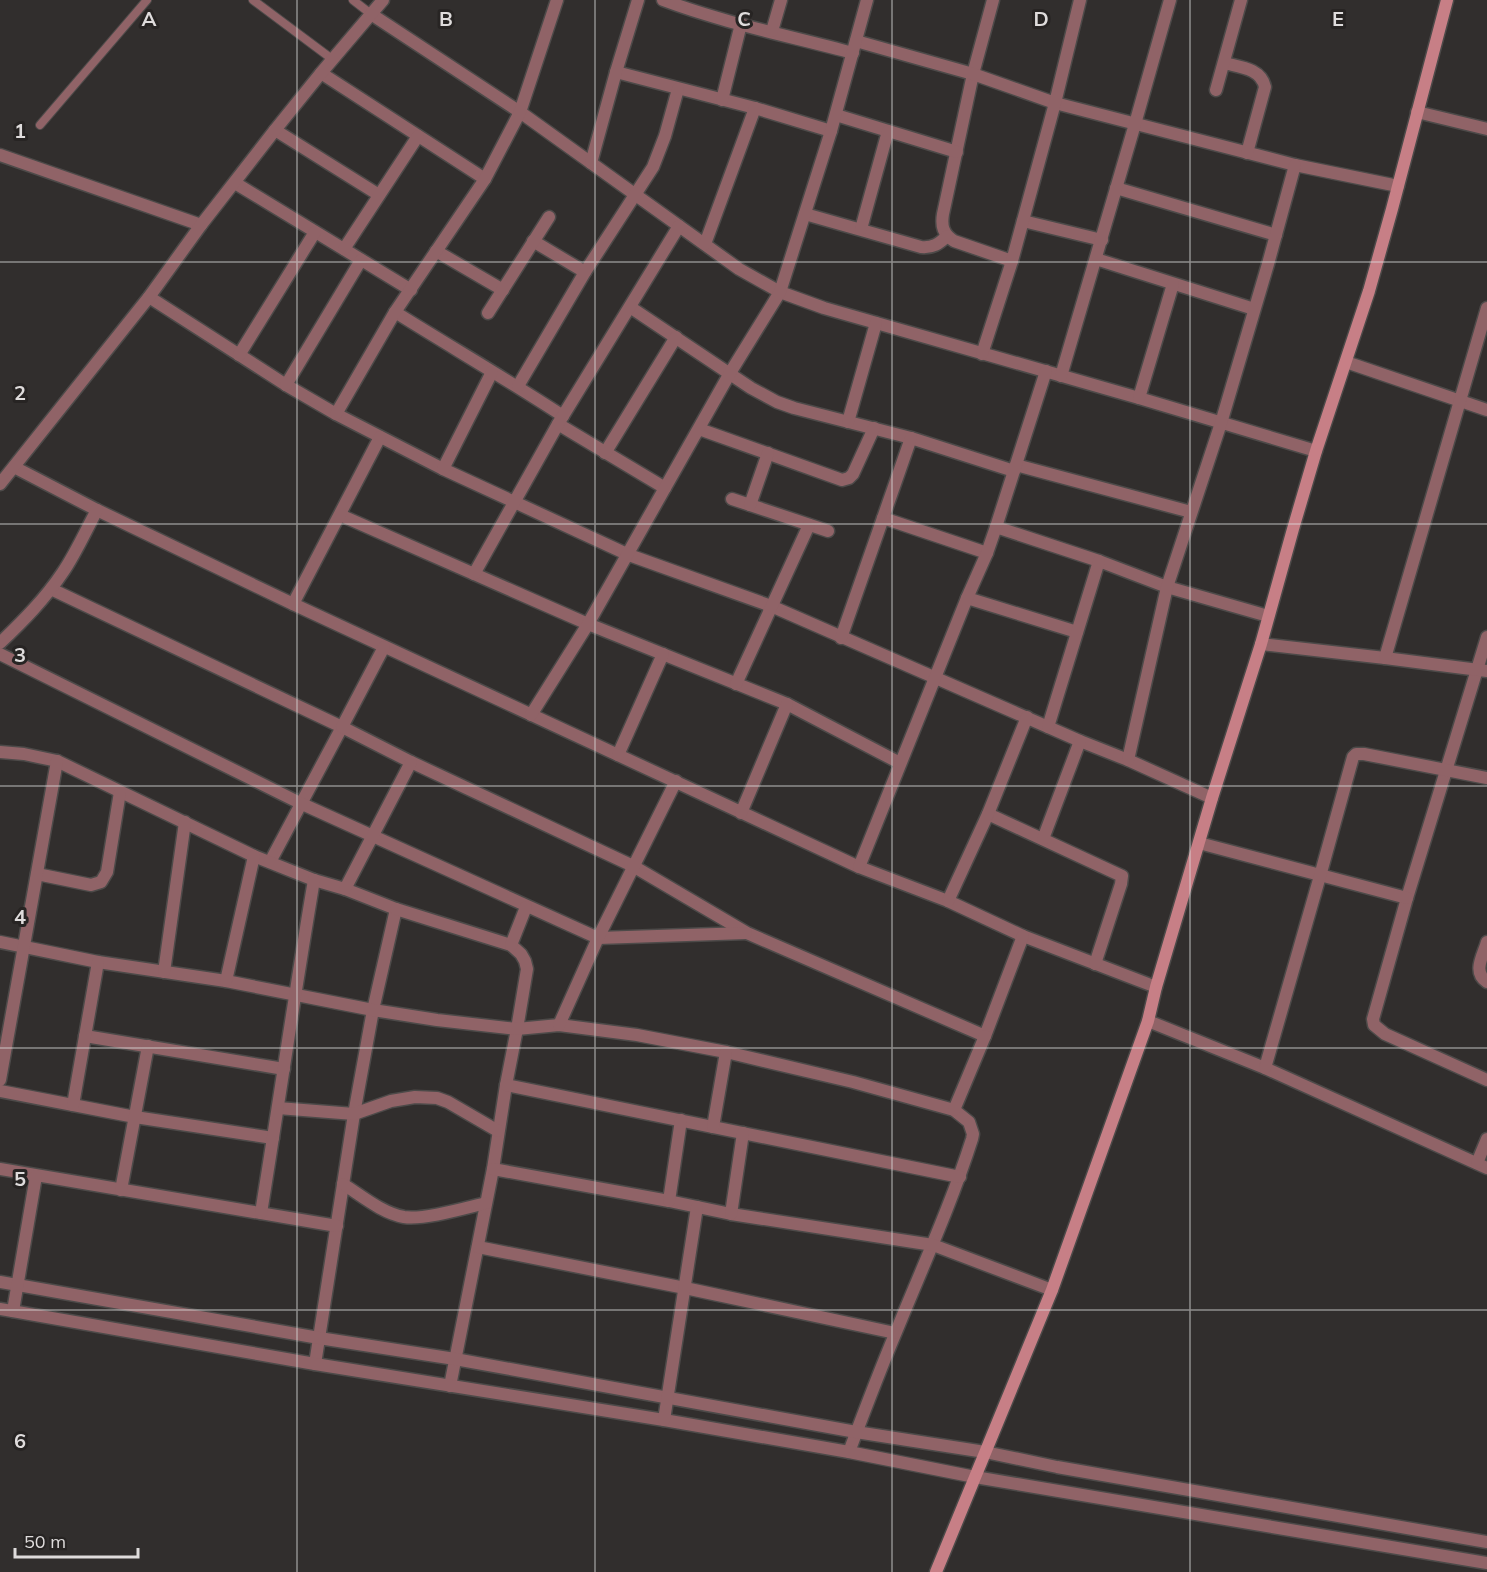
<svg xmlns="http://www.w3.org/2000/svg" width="1487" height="1572" viewBox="0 0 1487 1572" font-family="Mulish,sans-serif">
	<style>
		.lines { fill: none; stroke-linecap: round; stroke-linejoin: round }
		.service-casing { stroke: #4d4a49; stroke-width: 10 }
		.minor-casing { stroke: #4d4a49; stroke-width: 15 }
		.secondary-casing { stroke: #4d4a49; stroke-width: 15 }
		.service { stroke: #906367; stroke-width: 8 }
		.minor { stroke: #906367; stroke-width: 12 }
		.secondary { stroke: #c77f86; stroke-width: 12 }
		.grid { fill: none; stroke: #dfdcdc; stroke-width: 1.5; stroke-opacity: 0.55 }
		.grid-label { font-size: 20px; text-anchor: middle; font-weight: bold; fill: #dfdcdc; stroke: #272423; stroke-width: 6; stroke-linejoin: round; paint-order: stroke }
	</style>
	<rect width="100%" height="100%" fill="#312e2d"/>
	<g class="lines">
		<defs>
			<g id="service">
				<path d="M253,0L332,59"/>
				<path d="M353,0L371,14"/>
				<path d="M40,125L147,0"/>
			</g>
			<g id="minor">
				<path d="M663,0C724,23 790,36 853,53"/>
				<path d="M993,0L973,74L943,214C941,226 943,234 954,241L1012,261"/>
				<path d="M371,14L520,112L739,269L780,292L824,308L1139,398L1316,451"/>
				<path d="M772,31L781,0"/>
				<path d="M856,41L973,74L1055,103L1295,165L1398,186"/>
				<path d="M1224,63C1239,67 1261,68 1265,87L1247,153"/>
				<path d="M616,72L755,108L831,131"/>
				<path d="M321,73L485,179"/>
				<path d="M1216,90L1241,0"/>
				<path d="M722,100L741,24"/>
				<path d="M1417,112L1487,129"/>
				<path d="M836,115L957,152"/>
				<path d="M275,130L379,195"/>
				<path d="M0,155L201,225"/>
				<path d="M591,163L616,72L638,0"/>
				<path d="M235,183L411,290"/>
				<path d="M1116,188L1276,235"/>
				<path d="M805,214L921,247C933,248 939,244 947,236"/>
				<path d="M1023,221L1102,240"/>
				<path d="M861,229L888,131"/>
				<path d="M533,241L585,272"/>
				<path d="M705,244L755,108"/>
				<path d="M344,249L418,136"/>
				<path d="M436,251L503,290"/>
				<path d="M1096,259L1254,309"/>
				<path d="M149,297L286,385L336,414L443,469L629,555L771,606L1080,741L1128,760L1212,798"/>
				<path d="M630,307L751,388L777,402L794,408L911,438L1014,471"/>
				<path d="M395,312C451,347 508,380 563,416"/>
				<path d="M488,313L549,217"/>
				<path d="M982,354L1012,261L1055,103L1080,0"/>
				<path d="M239,355L315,232"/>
				<path d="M1346,362L1487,410"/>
				<path d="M1061,376L1135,124L1170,0"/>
				<path d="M286,385L361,260"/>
				<path d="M518,386L585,272L653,167L665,136L678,89"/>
				<path d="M1139,398L1173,284"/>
				<path d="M336,414L395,312L485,179L520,112L557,0"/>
				<path d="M848,422L876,323"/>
				<path d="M558,424L665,488"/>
				<path d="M699,429L842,480L849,478L853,474L874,428"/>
				<path d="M605,453L676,337"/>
				<path d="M1016,465L1191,512"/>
				<path d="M14,467L97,510L293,604L859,867L948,901L1023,936L1156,987"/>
				<path d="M443,469L492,372"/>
				<path d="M0,484L149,297L201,225L275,130L321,73L383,0"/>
				<path d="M732,499L828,531"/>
				<path d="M750,505L768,453"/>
				<path d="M340,515L588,624L787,704L900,763"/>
				<path d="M883,518L987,553"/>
				<path d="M996,527L1099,561L1167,587L1268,616"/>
				<path d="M474,574L558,424L679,226"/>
				<path d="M51,589L342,727L270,862"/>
				<path d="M967,598L1077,632"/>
				<path d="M293,604L380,437"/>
				<path d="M1487,637L1407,898L1373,1019L1374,1025L1385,1034L1487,1080"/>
				<path d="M841,638L911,438"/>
				<path d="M0,643C23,621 45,599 63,572C76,553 86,530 97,510"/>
				<path d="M1261,644L1385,658L1487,671"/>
				<path d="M384,647L342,727L411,762L633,866L747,933L985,1036L1023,936"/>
				<path d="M0,654L300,803L598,938L746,933"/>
				<path d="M1385,658L1487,308"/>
				<path d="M736,684L809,525"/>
				<path d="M531,715L588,624L730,373L780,292L831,131L867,0"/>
				<path d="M1048,727L1099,561"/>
				<path d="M0,752L24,754L57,761L254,856L314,880L345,889L396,909L373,1010L354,1114L315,1364"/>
				<path d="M618,755L663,654"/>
				<path d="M1128,760L1167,587L1221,423L1268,264L1295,165"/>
				<path d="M741,813L787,704"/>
				<path d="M988,814L1122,876L1121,884L1095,964"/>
				<path d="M1043,839L1080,741"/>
				<path d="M1199,843L1407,898"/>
				<path d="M859,867L967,598L987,553L996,527L1046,371"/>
				<path d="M37,874L91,885L101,882L107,872L120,792"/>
				<path d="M345,889L411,762"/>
				<path d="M948,901L988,814L1027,717"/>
				<path d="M396,909L511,945L521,954L525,961L527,969L517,1029L506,1085L493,1169L450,1386"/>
				<path d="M0,942L98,962L226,981L373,1010L437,1020L517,1029L559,1025L637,1035L726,1052L853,1082L954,1110L969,1122L973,1134L972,1139C951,1205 922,1268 896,1332C879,1372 864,1412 849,1452"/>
				<path d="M1487,942C1483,956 1472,972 1487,982"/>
				<path d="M511,945L526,907"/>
				<path d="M164,972L185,822"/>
				<path d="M226,981L254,856"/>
				<path d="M1148,1021L1265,1068L1487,1168"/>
				<path d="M559,1025L598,938L676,781"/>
				<path d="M85,1036L284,1069"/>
				<path d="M1265,1068L1320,876L1353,757L1356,754H1364L1487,778"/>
				<path d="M0,1080L57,761"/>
				<path d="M506,1085L960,1177"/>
				<path d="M0,1091L135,1117L273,1138"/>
				<path d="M73,1105L98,962"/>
				<path d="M278,1108L354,1114L391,1101L415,1097L437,1098L448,1102L498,1131"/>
				<path d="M954,1110L985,1036"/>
				<path d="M713,1127L726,1052"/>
				<path d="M1477,1163L1487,1139"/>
				<path d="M0,1169L337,1226"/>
				<path d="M493,1169L669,1201L731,1214L933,1245L1052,1290"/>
				<path d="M343,1184C362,1196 382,1213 404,1217C424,1220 465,1208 486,1203"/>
				<path d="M121,1190L148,1046"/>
				<path d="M669,1201L681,1120"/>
				<path d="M261,1213C279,1102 295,991 314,880"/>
				<path d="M731,1214L743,1133"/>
				<path d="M478,1247L685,1288L895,1333"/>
				<path d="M0,1282L319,1338L455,1359L856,1432L985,1452L1057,1467L1487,1542"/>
				<path d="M0,1309L315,1364L664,1420L849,1452L975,1477L1487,1563"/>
				<path d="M13,1311L36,1176"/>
				<path d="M664,1420L697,1207"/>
			</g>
			<path id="secondary" d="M936,1572L1052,1290L1148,1021L1156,987L1212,798L1261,644L1293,529L1316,451L1369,291L1392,209L1447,0"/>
		</defs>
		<use href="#service" class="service-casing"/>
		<use href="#minor" class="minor-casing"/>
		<use href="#secondary" class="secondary-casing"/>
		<use href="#service" class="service"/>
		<use href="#minor" class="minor"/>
		<use href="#secondary" class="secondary"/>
	</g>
	<path class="grid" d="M297,0V1572M595,0V1572M892,0V1572M1190,0V1572M0,262H1487M0,524H1487M0,786H1487M0,1048H1487M0,1310H1487"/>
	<g class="grid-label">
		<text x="149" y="26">A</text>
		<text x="446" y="26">B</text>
		<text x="744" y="26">C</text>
		<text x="1041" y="26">D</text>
		<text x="1338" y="26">E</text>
		<text x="20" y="138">1</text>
		<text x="20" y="400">2</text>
		<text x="20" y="662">3</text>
		<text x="20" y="924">4</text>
		<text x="20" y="1186">5</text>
		<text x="20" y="1448">6</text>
	</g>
	<path d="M15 1548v9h123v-9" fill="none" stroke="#dfdcdc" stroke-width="3"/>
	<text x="24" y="1548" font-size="18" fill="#dfdcdc" stroke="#272423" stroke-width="4.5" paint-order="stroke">50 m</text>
</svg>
